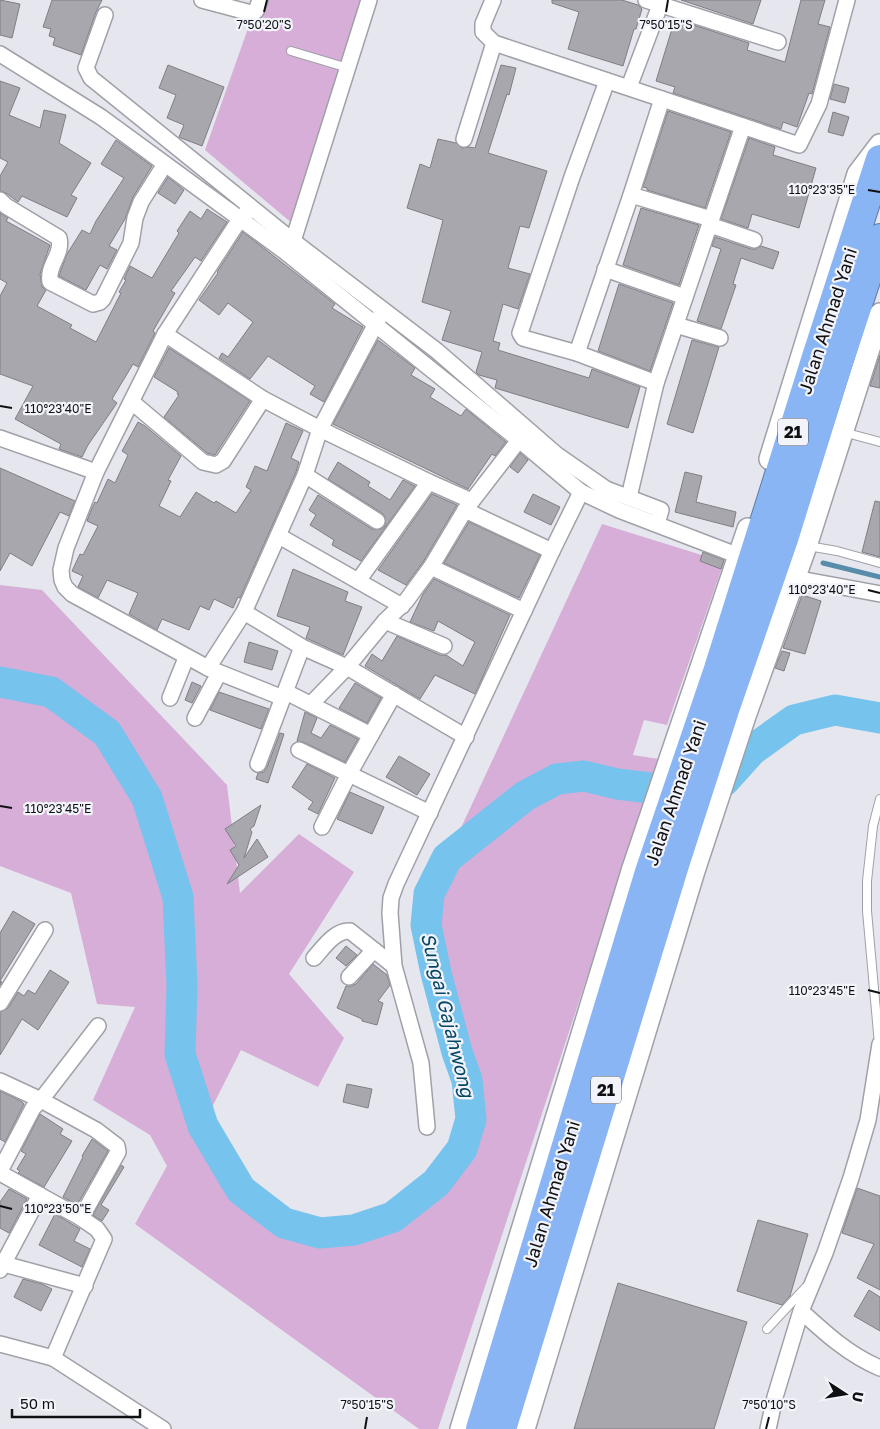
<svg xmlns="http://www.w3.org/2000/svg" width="880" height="1429" viewBox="0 0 880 1429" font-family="'Golos Text',sans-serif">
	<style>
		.green { fill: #d6aed8 }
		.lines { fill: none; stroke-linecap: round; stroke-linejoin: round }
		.stream { stroke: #578dab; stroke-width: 5 }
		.river { stroke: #76c3ed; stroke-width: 31 }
		.building { fill: #a9a7ae; stroke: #807e84 }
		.lane-casing { stroke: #a0a1a8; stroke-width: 10 }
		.street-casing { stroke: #a0a1a8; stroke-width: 18 }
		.secondary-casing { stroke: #a0a1a8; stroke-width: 24 }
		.highway-casing { stroke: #5e7ba5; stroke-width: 30 }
		.lane { stroke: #fff; stroke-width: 8 }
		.street { stroke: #fff; stroke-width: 15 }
		.secondary { stroke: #fff; stroke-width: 21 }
		.highway { stroke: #89b5f4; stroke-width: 28 }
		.ticks { fill: none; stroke: #0f1012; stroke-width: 2 }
		.labels { text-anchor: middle; stroke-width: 4.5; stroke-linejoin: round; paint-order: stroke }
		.shield { fill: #f3f4fb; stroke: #535458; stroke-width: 1 }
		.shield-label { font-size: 16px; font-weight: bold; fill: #0f1012 }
		.street-label { font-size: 18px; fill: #0f1012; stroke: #f3f4fb }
		.water-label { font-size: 19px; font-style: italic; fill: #054764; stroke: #f3f4fb }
		.ticks-label { font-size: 12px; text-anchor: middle; fill: #0f1012; stroke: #f3f4fb; stroke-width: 4.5; stroke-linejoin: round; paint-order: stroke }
	</style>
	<rect width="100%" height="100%" fill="#e6e7ee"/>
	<g class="green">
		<path d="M258,0H362L293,224L205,150Z"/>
		<path d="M602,524L724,562L667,725L644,720L633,755L659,759L438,1429H419L135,1224L167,1166L150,1135L93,1100L135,1007L97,1004L71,893L0,866V585L42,590L227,785L240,893L299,834L354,872L289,974L344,1038L318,1087L241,1050L203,1125L284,1223L354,1230L393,1216L471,1119L467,1080L457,1052L436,973L447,858Z"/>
	</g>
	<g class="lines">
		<path class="stream" d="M823,563L880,577"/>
		<path class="river" d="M0,682L51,692L107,733L147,798L178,897L182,985L180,1054L203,1126L241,1190L284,1223L320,1233L354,1230L393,1217L436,1183L462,1149L471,1119L467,1080L457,1052L436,973L426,925L429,894L447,858L525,796L557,779L584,776L617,784L692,793L724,781L752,750L794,720L835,710L880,718"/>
	</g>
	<g class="building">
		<path d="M0,0L20,4L12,38L0,35Z"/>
		<path d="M52,0H102L96,12L81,55L53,45L55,38L49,36L51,29L43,27Z"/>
		<path d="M552,0H622L638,5L642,9L636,29H634L623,66L568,49L579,12L552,3Z"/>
		<path d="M681,0H761L753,24Z"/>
		<path d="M801,0H825L818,24L830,27L812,94L809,93L797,127L783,122L781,129L673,93L675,87L656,81L675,19L749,43L747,50L785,62Z"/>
		<path d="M168,65L224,87L202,146L181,138L179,137L184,125L167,118L176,95L159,88Z"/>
		<path d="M501,65L516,68L509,95L507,94L488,153L547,171L529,228L520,226L508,268L530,274L518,309L503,304L493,341L500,343L498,350L589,378L592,369L640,387L628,428L495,388L497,380L479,375L476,372L482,352L442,340L451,311L422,302L443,220L407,208L420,164L430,168L438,139L456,143L462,148L469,147L475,148Z"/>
		<path d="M0,81L20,88L9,115L40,128L44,110L66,115L59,143L91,163L71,195L77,198L67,217L22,196L18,202L6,193L0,191V176L8,162L0,158Z"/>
		<path d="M834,84L849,88L845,103L830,99Z"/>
		<path d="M668,111L731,132L705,208L647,190V188L643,187Z"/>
		<path d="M833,112L849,117L843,136L828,132Z"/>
		<path d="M749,138L775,147L773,155L816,168L799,228L752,214L748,228L721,219Z"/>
		<path d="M116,140L152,166L133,197L125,219L109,246L117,250L107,269L100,265L86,290L59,276L60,273L67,254L82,230L90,234L96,221L124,178L101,164Z"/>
		<path d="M168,177L184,190L175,204L158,193Z"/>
		<path d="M641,208L699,225L679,285L623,265Z"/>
		<path d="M207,209L227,222L201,261L195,257L171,291L175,293L153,331L155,333L138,367L133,364L112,399L117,403L88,445L82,457L59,449L61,444L15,419L33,386L0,374V296L7,283L0,279V213L8,218L6,221L50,245L40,274L42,287L46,290L37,306L72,325L70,328L96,342L121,293L119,292L126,280L124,279L130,266L152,278L179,233L177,231L190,211L201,219Z"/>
		<path d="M243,232L335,304L332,308L363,327L324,402L310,394L315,386L268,356L250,379L219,358L222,353L228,357L253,322L228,303L219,315L199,300L218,273L217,272Z"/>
		<path d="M715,237L751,249H756L761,246L779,252L773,269L741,258L733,284L736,285L721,329L697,321L721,249L712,246Z"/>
		<path d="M619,284L673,303L650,371L598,351Z"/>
		<path d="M378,340L415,368L411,375L435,389L430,397L461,416L466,409L506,442L495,456L492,454L468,489L333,424Z"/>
		<path d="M692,340L719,347L693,433L667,424Z"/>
		<path d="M169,348L250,401L215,455L207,453L164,417L179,395L177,394L178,392L154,377Z"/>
		<path d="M880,355V388L870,386Z"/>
		<path d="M138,422L145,426L181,456L168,480L171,481L159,506L180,517L196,492L214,503L216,501L236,513L251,490L246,487L255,466L267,471L286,423L303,431L291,458L299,462L296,472L240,598L238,597L233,608L214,599L209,610L200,606L189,630L162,619L157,630L129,614L138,593L107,580L98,598L78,587L83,576L72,571L80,554L83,555L98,526L87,521L92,508L95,502L97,503L108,479L115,483L128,455L122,451Z"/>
		<path d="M520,453L528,460L518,473L510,467Z"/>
		<path d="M338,462L370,482L368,486L390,500L403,480L415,486L361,561L332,545L334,540L310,525L316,515L309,510L318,495L372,529H381L385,526V517L382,513L328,479Z"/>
		<path d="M0,468L75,501L69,516L60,512L32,566L10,553L0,571Z"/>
		<path d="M685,472L702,476L696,502L736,512L733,527L675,512Z"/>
		<path d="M432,494L457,505L423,562L406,585L378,570Z"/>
		<path d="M533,494L560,507L551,525L524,512Z"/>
		<path d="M875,501L880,502V557L862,552Z"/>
		<path d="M469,522L540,555L519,598L444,563Z"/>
		<path d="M703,552L724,560L721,569L700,561Z"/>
		<path d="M293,569L348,592L345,601L362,607L343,655L306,638L310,627L277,616Z"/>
		<path d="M434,579L510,615L475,694L435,675L420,699L365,666L372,654L382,661L397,636L440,655H446L463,666L475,642L438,621L434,631L410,622L423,594Z"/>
		<path d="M802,595L821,601L805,654L783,648Z"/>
		<path d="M249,642L278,651L272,670L244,662Z"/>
		<path d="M782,651L790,653L784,671L775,668Z"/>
		<path d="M192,682L201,686L192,703L185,700Z"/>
		<path d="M355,683L381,698L367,723L339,708Z"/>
		<path d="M219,692L269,709L261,729L210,710Z"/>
		<path d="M305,712L317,718L311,733L321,738L330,725L358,739L345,762L303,742L297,741Z"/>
		<path d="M280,733L284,734L268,783L256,779L258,773L264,772L267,767Z"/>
		<path d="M399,756L430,774L417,795L386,777Z"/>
		<path d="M307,764L335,778L318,814L308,809L313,802L292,787Z"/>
		<path d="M350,792L384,807L372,834L337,819Z"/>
		<path d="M261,805L254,826L250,829L252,832L244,858L257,839L268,857L227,884L239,865L230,850L236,846L225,829Z"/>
		<path d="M13,911L35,924L0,981L2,982L0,985V933Z"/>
		<path d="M346,946L357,955L346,966L336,958Z"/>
		<path d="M373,964L387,975L390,985L378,1001L383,1003L377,1025L362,1021V1019L337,1008L346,986H351L356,984Z"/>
		<path d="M50,970L69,982L38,1030L22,1019L0,1055V1012L8,1008L18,992L24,996L28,990L35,994Z"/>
		<path d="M347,1084L372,1089L368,1108L343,1102Z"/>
		<path d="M0,1091L21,1101L24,1104L5,1142L0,1139Z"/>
		<path d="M40,1114L63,1129L60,1134L72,1141L44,1187L18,1173L20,1171L17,1169L26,1154L21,1151Z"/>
		<path d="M92,1139L108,1151L77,1205L63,1197L83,1157L82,1156Z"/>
		<path d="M121,1165L124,1167L101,1205L109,1210L102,1221L93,1215Z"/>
		<path d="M857,1188L880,1196V1290L857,1278L874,1244L842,1233Z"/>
		<path d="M9,1189L27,1199L9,1233L0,1228V1202Z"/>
		<path d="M55,1214L80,1229L74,1241L90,1249L82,1267L39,1245Z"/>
		<path d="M758,1220L808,1234L790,1296L782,1305L737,1291Z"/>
		<path d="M23,1279L42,1284L52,1289L41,1311L14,1297Z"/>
		<path d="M618,1283L747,1322L714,1429H574Z"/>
		<path d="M869,1290L880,1297V1331L854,1316Z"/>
	</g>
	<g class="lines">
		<defs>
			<g id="lane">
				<path d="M291,51L348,68"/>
				<path d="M843,432L880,442"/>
				<path d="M808,546L837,551L880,563"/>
				<path d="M879,1044L867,911V881L873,826L880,799"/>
				<path d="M767,1329L806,1287"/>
			</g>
			<g id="street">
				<path d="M202,0L251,13L256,11L260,0"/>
				<path d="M493,0L483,24V32L494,43L662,99L631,195L577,353"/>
				<path d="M646,0L778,42"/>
				<path d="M105,15L86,68L91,78L293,241L437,351L557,455L606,489L661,510L657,524"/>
				<path d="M0,54L101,117L284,251L519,440L581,492L619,510L739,556"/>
				<path d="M607,81L572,177L520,333L523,338L577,353L656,383L743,126"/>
				<path d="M629,87L662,0"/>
				<path d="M662,99L799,145L819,104L847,0"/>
				<path d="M464,139L494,43"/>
				<path d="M631,195L711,219"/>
				<path d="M0,200L6,206L59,238C63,255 47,265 50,282L93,304L100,302L103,299L131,243L135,218L141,202L165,164"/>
				<path d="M247,212L240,219L165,334L96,472L66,548L61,570L62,580L65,587L72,594L208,668L283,698"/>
				<path d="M710,225L754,240"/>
				<path d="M288,247L293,241L369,0"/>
				<path d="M605,269L685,297"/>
				<path d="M676,325L720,338"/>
				<path d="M165,334L263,399L320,429L429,482L472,501"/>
				<path d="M132,402L203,462L216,465L223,461L263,399"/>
				<path d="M0,438L96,472"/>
				<path d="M305,475L377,521"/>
				<path d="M629,497L656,383"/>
				<path d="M465,510L552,551"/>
				<path d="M279,536L402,606"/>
				<path d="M431,567L524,611"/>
				<path d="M794,578L880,594"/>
				<path d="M358,581L429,482"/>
				<path d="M244,612L302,647L347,667L466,737"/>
				<path d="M385,621L444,646"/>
				<path d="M208,668L244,612L305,475L320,429L380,316"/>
				<path d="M286,692L371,735"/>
				<path d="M170,698L186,658"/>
				<path d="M311,704L347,667L385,621L406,601L431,567L465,510L519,440"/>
				<path d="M195,718L219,673"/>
				<path d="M299,750L430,813"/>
				<path d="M258,764L302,647"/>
				<path d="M322,827L349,774L394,694"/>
				<path d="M314,958C323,948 335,930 350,931L394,966"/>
				<path d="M349,977L374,950"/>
				<path d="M0,1003L45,930"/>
				<path d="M0,1081L41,1100L96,1130L117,1146L118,1152L81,1218"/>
				<path d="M427,1127L421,1063L394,966L390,913L391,898L396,884L552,551L581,492"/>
				<path d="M0,1171L33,1108L41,1100L98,1026"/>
				<path d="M0,1173L81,1218L97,1229L104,1239L53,1358"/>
				<path d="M0,1263L85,1286"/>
				<path d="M0,1270L40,1195"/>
				<path d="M801,1311C825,1333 849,1355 880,1368"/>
				<path d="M0,1344L53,1358L163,1429"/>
				<path d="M768,1429L775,1397L801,1311L825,1253L851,1178L868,1120L880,1044"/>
			</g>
			<g id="secondary">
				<path d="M770,459L858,174L880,145"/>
				<path d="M461,1429L633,868L748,529"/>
				<path d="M524,1429L694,871L745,716L806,546L880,314"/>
			</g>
			<g id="highway">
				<path d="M480,1429L649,872L718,669L816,357L880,159"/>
				<path d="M502,1429L675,865L725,710L784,539L838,365L880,238"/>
			</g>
		</defs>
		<use href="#lane" class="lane-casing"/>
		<use href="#street" class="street-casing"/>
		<use href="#secondary" class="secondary-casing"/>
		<use href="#highway" class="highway-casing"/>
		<use href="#lane" class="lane"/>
		<use href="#street" class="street"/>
		<use href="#secondary" class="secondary"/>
		<use href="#highway" class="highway"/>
	</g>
	<path class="ticks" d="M264,12L267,0M666,12L668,0M868,190L880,192M0,406L12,408M868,590L880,593M0,806L12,808M868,990L880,993M0,1206L12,1209M365,1429L367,1417M766,1429L769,1417"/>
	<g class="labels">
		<g class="shield">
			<rect x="778" y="418.5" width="30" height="27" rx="4"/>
			<rect x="591" y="1076.5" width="30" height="27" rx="4"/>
		</g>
		<g class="shield-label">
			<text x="793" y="438">21</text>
			<text x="606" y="1096">21</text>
		</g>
		<g class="street-label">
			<text transform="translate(828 321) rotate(-72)" y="6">Jalan Ahmad Yani</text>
			<text transform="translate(676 793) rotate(-71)" y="6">Jalan Ahmad Yani</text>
			<text transform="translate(552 1194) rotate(-73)" y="6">Jalan Ahmad Yani</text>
		</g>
		<g class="water-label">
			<text transform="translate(448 1015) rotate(76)" y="7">Sungai Gajahwong</text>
		</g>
	</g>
	<g class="ticks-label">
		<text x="264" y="29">7°50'20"S</text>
		<text x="666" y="29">7°50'15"S</text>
		<text x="822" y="194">110°23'35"E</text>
		<text x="58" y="413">110°23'40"E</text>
		<text x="822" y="594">110°23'40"E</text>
		<text x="58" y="813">110°23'45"E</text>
		<text x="822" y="995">110°23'45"E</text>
		<text x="58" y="1213">110°23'50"E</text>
		<text x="367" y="1409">7°50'15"S</text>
		<text x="769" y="1409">7°50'10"S</text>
	</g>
	<g transform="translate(845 1394) rotate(102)" stroke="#f3f4fb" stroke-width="4" paint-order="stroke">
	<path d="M0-4L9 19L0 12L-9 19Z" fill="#0f1012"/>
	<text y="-8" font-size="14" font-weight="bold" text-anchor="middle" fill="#0f1012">U</text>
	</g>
	<path d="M12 1409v8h128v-8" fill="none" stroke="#0f1012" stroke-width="2.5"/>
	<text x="20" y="1409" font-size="15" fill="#0f1012" stroke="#f3f4fb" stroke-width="4" paint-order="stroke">50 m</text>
</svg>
